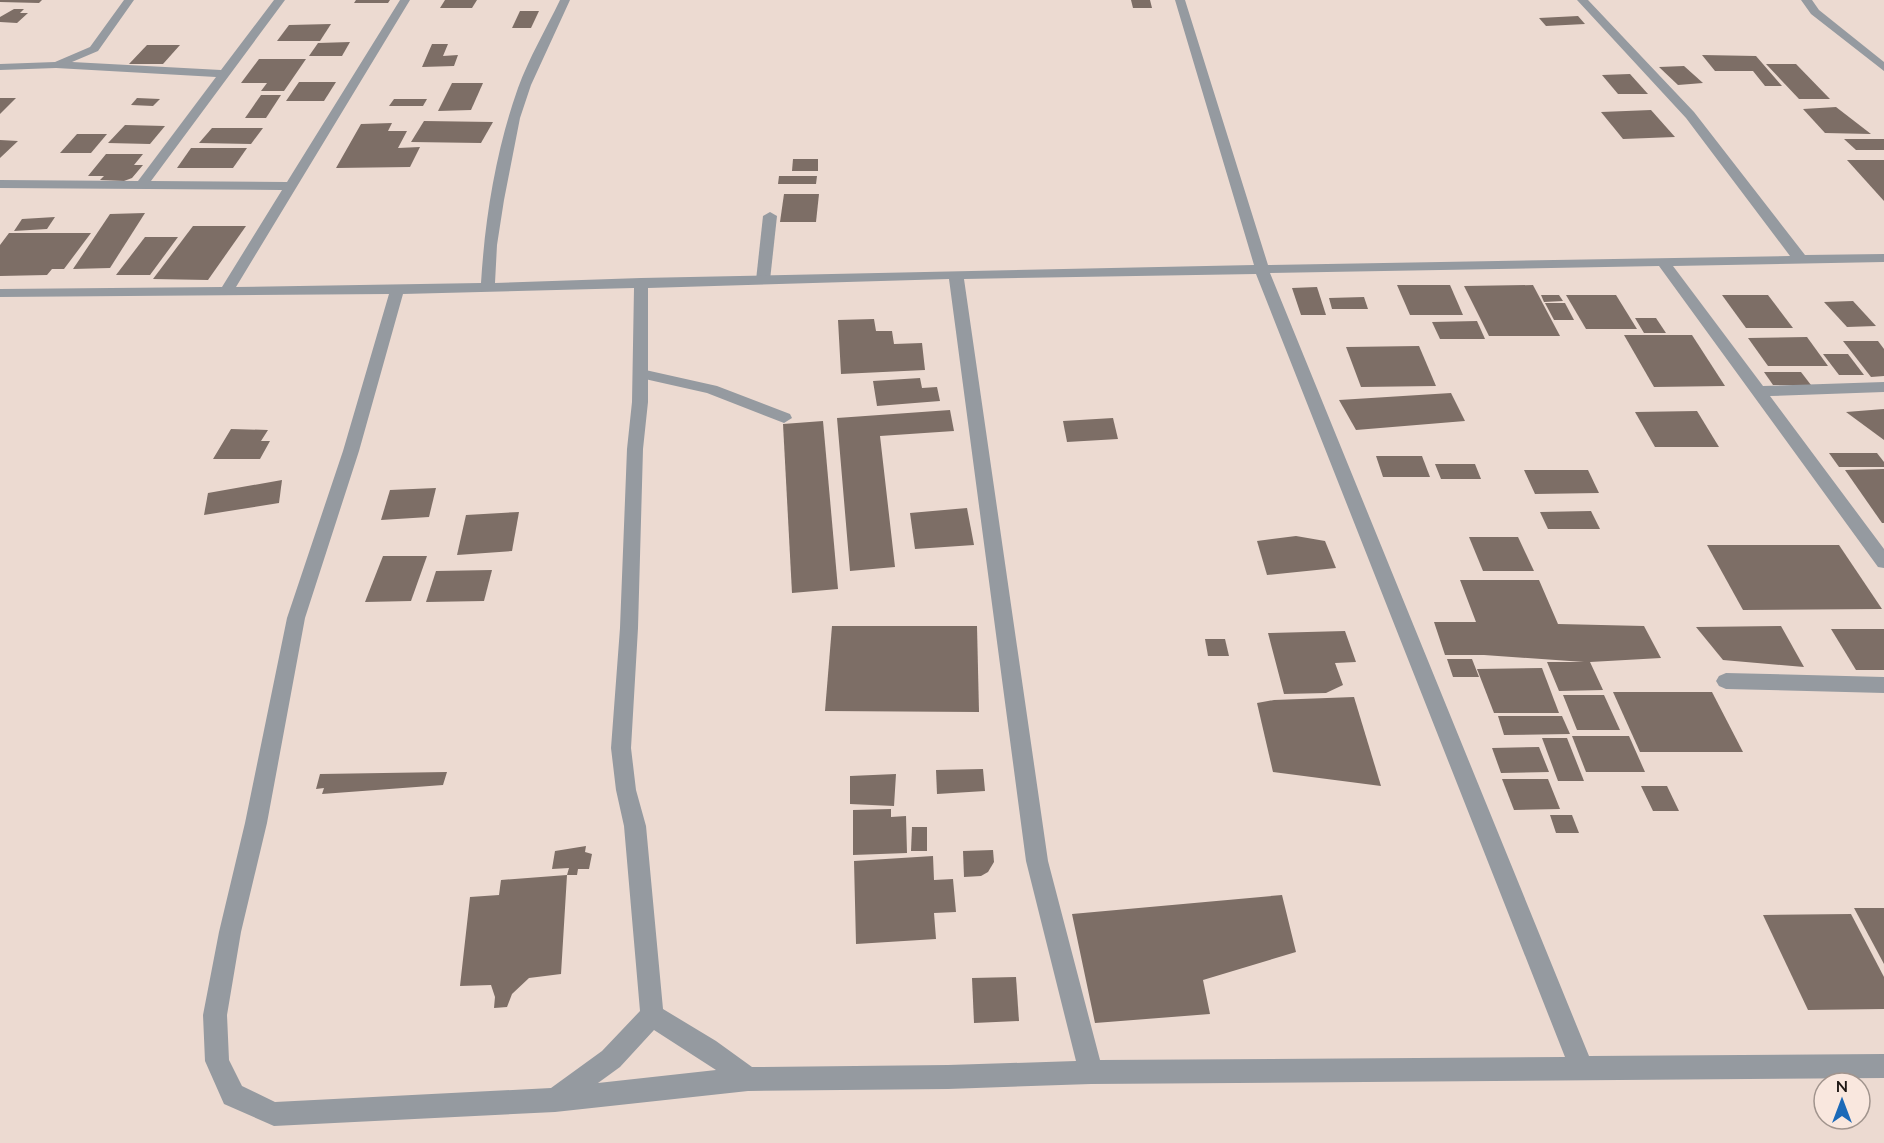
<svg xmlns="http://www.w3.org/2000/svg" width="1884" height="1143" viewBox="0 0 1884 1143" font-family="Lato,sans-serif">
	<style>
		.building { fill: #7d6e66 }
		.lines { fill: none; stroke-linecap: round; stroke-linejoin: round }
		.lane { fill: #959aa0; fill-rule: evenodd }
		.street { fill: #959aa0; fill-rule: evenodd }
	</style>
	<rect width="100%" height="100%" fill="#ecdad1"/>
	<g class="building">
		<path d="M0,0H42L39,3L0,2Z"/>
		<path d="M356,0H390L388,3H354Z"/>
		<path d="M445,0H477L472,8H440Z"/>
		<path d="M1131,0H1150L1152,8H1133Z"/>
		<path d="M14,9H24L20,13H28L17,23L0,22V17Z"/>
		<path d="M520,11H539L531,28H512Z"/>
		<path d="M1578,16L1585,24L1546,26L1539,18Z"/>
		<path d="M331,24L320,41H277L289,25Z"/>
		<path d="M350,42L342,56H309L318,43Z"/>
		<path d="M432,44H448L443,56L458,55L454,66L422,67Z"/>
		<path d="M147,45H180L163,64H129Z"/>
		<path d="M1702,55L1756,56L1782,86H1765L1753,71H1715Z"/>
		<path d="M259,59H306L284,91H261L267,83H241Z"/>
		<path d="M1766,64H1796L1830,99H1799Z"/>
		<path d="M1684,66L1703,83L1678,85L1659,67Z"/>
		<path d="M1630,74L1648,94H1618L1602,75Z"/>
		<path d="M299,82H336L324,101H286Z"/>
		<path d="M452,83H483L471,110L438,111Z"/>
		<path d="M261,95H281L266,118H245Z"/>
		<path d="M0,98H16L0,114Z"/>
		<path d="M137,98L160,99L153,106L131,105Z"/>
		<path d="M394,99H427L423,106H389Z"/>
		<path d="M1836,107L1871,134L1825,133L1803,109Z"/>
		<path d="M1651,110L1675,137L1623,139L1601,112Z"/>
		<path d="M424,121L493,122L481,143L411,142Z"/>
		<path d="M392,123L388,131H407L398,148L420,147L410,167L336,168L361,124Z"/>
		<path d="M125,125L165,126L150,144L108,143Z"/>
		<path d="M212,128H263L251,144L199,143Z"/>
		<path d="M77,134H107L91,153H60Z"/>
		<path d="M1844,139H1884V150H1856Z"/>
		<path d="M0,140L18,141L0,158Z"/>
		<path d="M191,148H247L233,168H177Z"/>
		<path d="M106,154H143L134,165H143L132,178L124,181L100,180L104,176H88Z"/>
		<path d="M793,159H818V171H792Z"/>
		<path d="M1847,160H1884V201Z"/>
		<path d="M779,176H817L816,184H778Z"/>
		<path d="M784,194H819L816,222H780Z"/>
		<path d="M145,213L110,268L73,269L110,214Z"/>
		<path d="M55,217L47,229L14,231L22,219Z"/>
		<path d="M193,226H246L208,280L153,279Z"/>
		<path d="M9,233H91L64,269H52L47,275L0,276V245Z"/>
		<path d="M145,237H178L150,275H116Z"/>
		<path d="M1397,285H1450L1463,315H1410Z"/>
		<path d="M1533,285L1560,336H1489L1464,286Z"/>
		<path d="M1317,287L1326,315H1301L1292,288Z"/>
		<path d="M1541,295H1559L1563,301L1544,302Z"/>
		<path d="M1566,295H1616L1637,329H1586Z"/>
		<path d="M1722,295H1768L1793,328H1746Z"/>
		<path d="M1364,297L1368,309H1332L1329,298Z"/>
		<path d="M1853,301L1876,326L1847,327L1824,302Z"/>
		<path d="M1545,303H1565L1574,320H1554Z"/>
		<path d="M1635,318H1656L1666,333H1644Z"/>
		<path d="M874,319L876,331H892L894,344L922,343L925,370L841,374L838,320Z"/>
		<path d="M1477,321L1485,339H1440L1432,322Z"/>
		<path d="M1624,335H1692L1725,386L1654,387Z"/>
		<path d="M1807,337L1828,366H1768L1748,338Z"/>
		<path d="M1843,341H1878L1884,349V376L1871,377Z"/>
		<path d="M1419,346L1436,386L1361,387L1346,347Z"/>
		<path d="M1823,354H1848L1864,375H1839Z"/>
		<path d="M1764,372H1801L1811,385H1773Z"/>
		<path d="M920,378L922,388L937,387L940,401L877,406L873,381Z"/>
		<path d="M1451,393L1465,421L1356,430L1339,400Z"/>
		<path d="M1884,409V440L1846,412Z"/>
		<path d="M950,410L954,431L880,436L895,567L850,571L837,418Z"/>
		<path d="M1697,411L1719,447H1655L1635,412Z"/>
		<path d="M1113,418L1118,439L1067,442L1063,421Z"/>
		<path d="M823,421L838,589L792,593L783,424Z"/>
		<path d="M231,429L268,430L261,441H270L260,459H213Z"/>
		<path d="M1829,453H1877L1884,462V467H1839Z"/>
		<path d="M1376,456H1422L1430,477H1383Z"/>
		<path d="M1435,464H1475L1481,479H1441Z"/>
		<path d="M1884,469V523H1882L1845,470Z"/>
		<path d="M1524,470H1588L1599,493L1535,494Z"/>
		<path d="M282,480L279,503L204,515L208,493Z"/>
		<path d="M436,488L429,517L381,520L390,490Z"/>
		<path d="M967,508L974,545L915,549L910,513Z"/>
		<path d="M1591,511L1600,529H1548L1540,512Z"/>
		<path d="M519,512L512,551L457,555L466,515Z"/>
		<path d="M1296,536L1325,541L1336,568L1267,575L1257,541Z"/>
		<path d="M1469,537H1518L1534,571H1483Z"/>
		<path d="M1707,545H1839L1882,609L1743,610Z"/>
		<path d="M383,556H427L411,601L365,602Z"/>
		<path d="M492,570L484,601L426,602L436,571Z"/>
		<path d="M1460,580H1539L1558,624L1644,626L1661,658L1590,662L1603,690L1559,691L1547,662H1584L1484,655H1445L1434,622H1476Z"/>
		<path d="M832,626H977L979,712L825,711Z"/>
		<path d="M1781,626L1804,667L1723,660L1696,627Z"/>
		<path d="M1831,629H1884V670H1856Z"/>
		<path d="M1345,631L1356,662L1335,663L1343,685L1326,693L1284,694L1268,633Z"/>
		<path d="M1205,639H1225L1229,656H1208Z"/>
		<path d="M1447,659H1472L1479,677H1453Z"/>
		<path d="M1542,668L1559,713H1494L1477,669Z"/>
		<path d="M1613,692H1712L1743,752H1640Z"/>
		<path d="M1563,695H1604L1620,730H1577Z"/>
		<path d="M1354,697L1381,786L1273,772L1257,703L1274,700Z"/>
		<path d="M1498,716H1562L1570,734L1504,735Z"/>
		<path d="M1572,736H1629L1645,772H1586Z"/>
		<path d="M1542,738H1567L1584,781H1558Z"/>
		<path d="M1539,747L1549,772L1501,773L1492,748Z"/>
		<path d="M983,769L985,791L937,794L936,770Z"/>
		<path d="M447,772L443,785L322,794L324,788L316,789L320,774Z"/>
		<path d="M896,774L894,806L850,804V776Z"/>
		<path d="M1502,779H1548L1560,809L1514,810Z"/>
		<path d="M1641,786H1667L1679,811H1653Z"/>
		<path d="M891,809V817L906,816L907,853L853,855V810Z"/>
		<path d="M1550,815H1572L1579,833H1556Z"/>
		<path d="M912,827H927V851H911Z"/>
		<path d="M586,846L585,852L592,854L589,869H578L577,875H567L569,868L552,869L555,851Z"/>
		<path d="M993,850L994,862L988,872L981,876L964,877L963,851Z"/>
		<path d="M933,856L934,880L953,879L956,912L934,913L936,939L856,944L854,861Z"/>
		<path d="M567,875L561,974L529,978L512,994L507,1007L494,1008L495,997L491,985L460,986L470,897L499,895L501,880Z"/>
		<path d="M1282,895L1296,952L1203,980L1210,1014L1095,1023L1072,914Z"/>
		<path d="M1854,908H1884V964Z"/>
		<path d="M1851,914L1884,977V1009L1808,1010L1763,915Z"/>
		<path d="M1016,977L1019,1021L974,1023L972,978Z"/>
	</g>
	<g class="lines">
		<g class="lane">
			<path d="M770,212L777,216L770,280L763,284L756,280L763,216Z"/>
			<path d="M641,369L717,386L790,414L792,418L784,423L707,393L636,377L633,374L636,371Z"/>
		</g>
		<g class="street">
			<path d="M124,0H134L98,51L72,62L221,70L274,0H285L151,181L287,182L400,0H410L236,287L481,283C485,218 496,150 518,88C529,58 546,29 560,0H570L531,85L520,118L504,200L497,245L495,283L641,278L1254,265L1175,0H1185L1268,265L1790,256L1686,118L1577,0H1588L1694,112L1805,255L1884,254V262L1673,266L1763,386L1884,382V392L1770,396L1884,549V568L1878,567L1659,266L1270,273L1589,1056L1884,1054V1078L1091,1084L948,1089L748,1091L555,1112L274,1126L224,1104L205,1061L203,1015L219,932L245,823L287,618L343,451L389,294L0,297V289L222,287L282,190L0,188V180L138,181L216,77L56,68L0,70V64L55,62L90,47ZM1256,274L1565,1057L1100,1060L1048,861L964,279ZM949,279L1026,861L1076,1061L948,1065L752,1067L716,1041L663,1009L646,826L636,790L631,748L638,628L643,449L648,402V288ZM634,288L632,402L627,449L620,628L611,748L616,790L624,826L640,1011L602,1051L551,1088L275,1102L242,1086L229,1060L227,1015L241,932L267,823L305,618L359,451L403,294ZM654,1030L716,1070L598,1083L620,1067Z"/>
			<path d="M1801,0H1812L1819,10L1884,62V71L1811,14Z"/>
			<path d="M1726,673L1884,677V693L1726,689L1719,686L1716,681L1719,676Z"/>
		</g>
	</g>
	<g transform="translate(1842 1101)"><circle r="28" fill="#f9e7de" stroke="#a1948d" stroke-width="1.5"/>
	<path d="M0-4.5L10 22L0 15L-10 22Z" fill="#1b69b8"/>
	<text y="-9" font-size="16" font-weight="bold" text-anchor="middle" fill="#1e1714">N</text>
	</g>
</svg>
